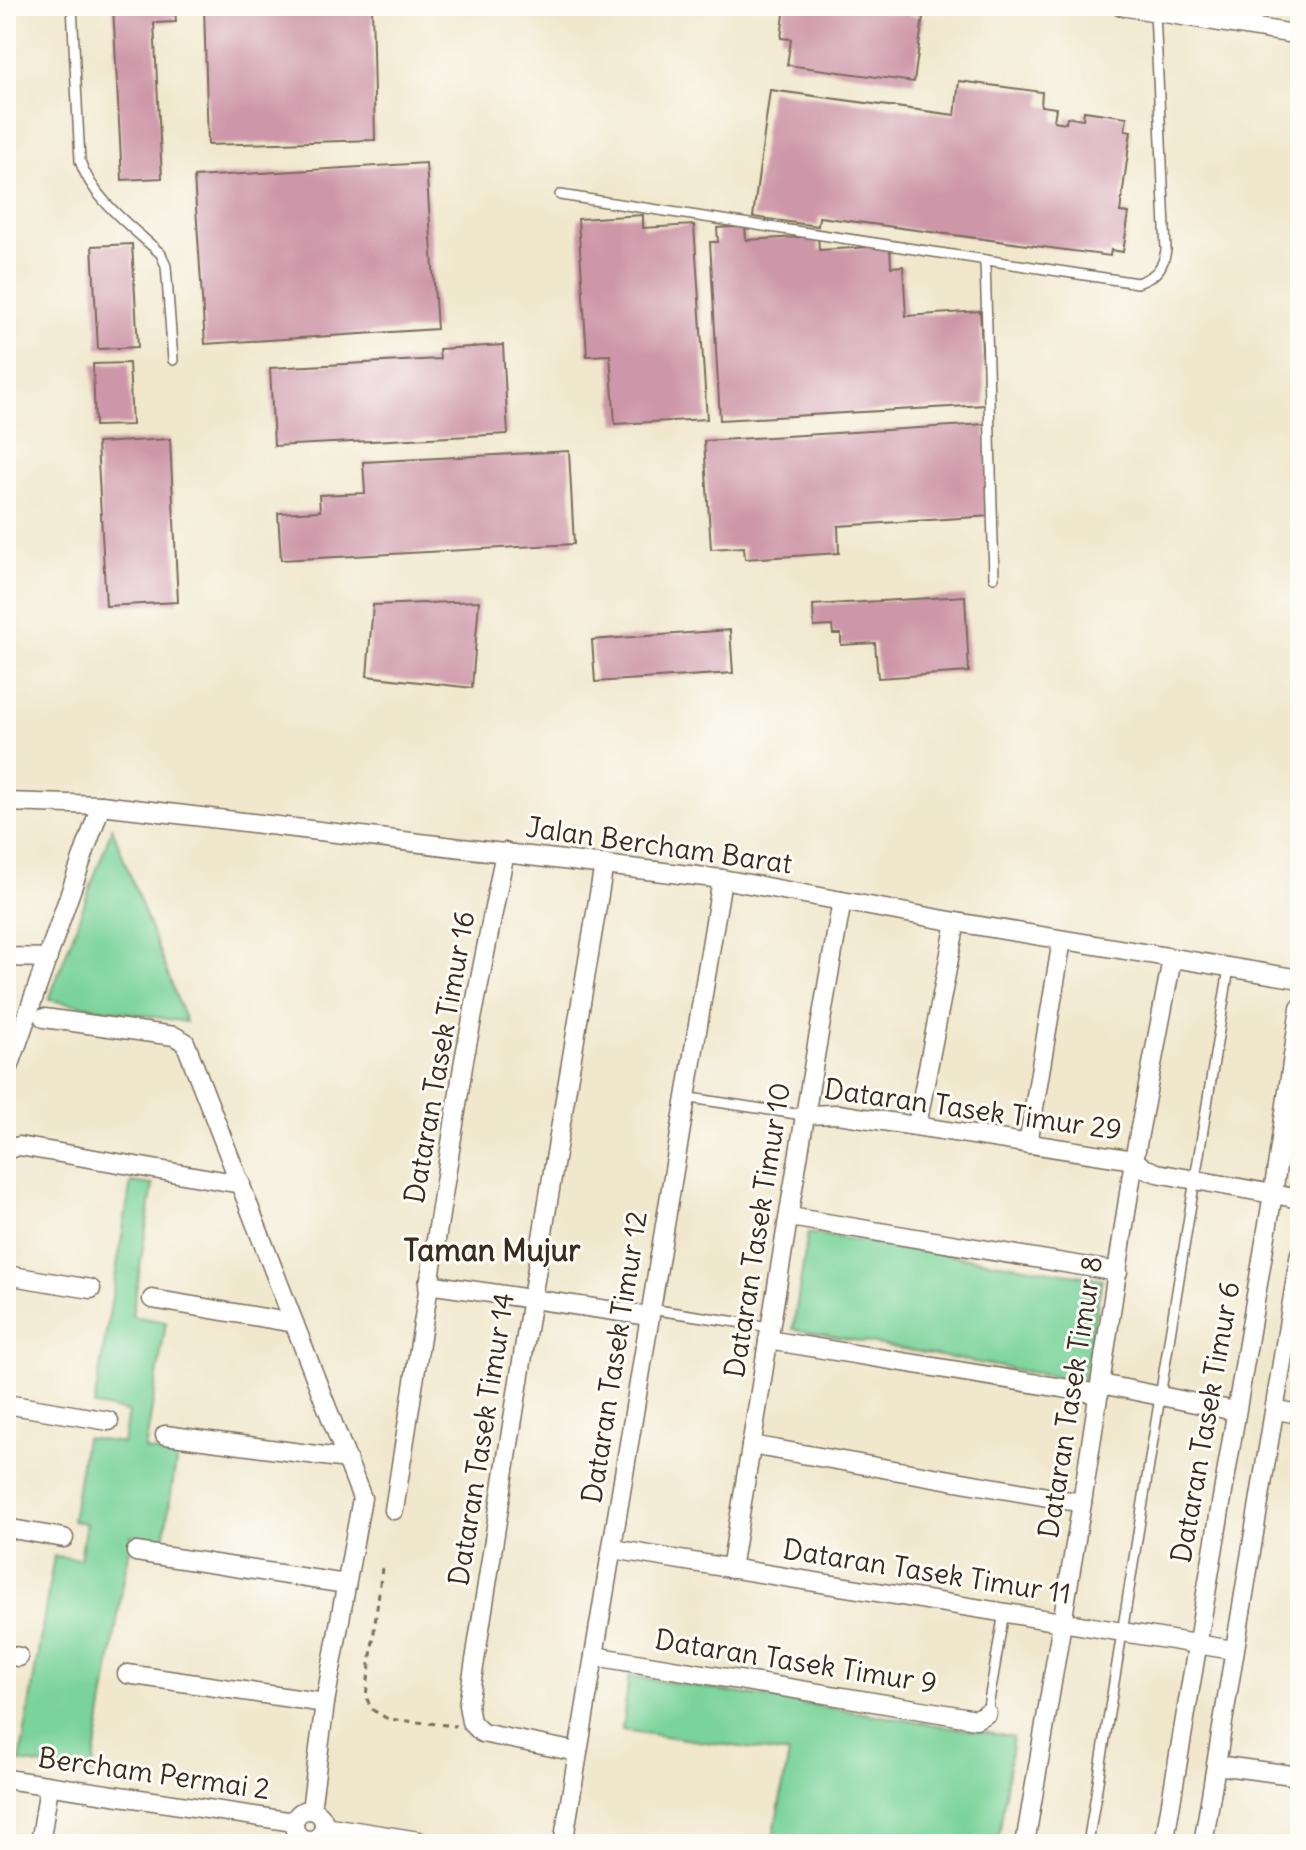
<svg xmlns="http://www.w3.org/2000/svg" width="1306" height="1850" viewBox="0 0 1306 1850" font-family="Delius,sans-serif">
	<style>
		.green { fill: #7ad39a; stroke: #5a7e5c; stroke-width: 2 }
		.building { fill: #ce97a9 }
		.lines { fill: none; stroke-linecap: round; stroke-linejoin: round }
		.lane-casing { stroke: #7a6c5b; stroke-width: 12 }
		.street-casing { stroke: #7a6c5b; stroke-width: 21 }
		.path { stroke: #7a6c5b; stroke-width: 3; stroke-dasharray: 6 6; stroke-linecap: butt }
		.lane { stroke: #fff; stroke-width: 9 }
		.street { stroke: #fff; stroke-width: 18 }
		.labels { text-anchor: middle; stroke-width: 6; stroke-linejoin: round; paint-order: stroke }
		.street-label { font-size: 28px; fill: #3b2a1e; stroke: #fdfcf7 }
		.neighbourhood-label { font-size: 30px; font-weight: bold; fill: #3b2a1e; stroke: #fdfcf7 }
	</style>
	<rect width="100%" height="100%" fill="#fdfcf7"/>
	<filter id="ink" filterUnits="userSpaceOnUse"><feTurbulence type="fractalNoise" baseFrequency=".0125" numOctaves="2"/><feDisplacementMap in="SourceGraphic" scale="16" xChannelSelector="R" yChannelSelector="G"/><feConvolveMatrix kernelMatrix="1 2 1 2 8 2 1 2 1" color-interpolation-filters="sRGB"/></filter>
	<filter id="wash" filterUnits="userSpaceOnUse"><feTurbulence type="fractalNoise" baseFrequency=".006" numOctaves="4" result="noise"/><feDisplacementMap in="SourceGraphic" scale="32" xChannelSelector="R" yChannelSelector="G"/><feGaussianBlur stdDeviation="1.8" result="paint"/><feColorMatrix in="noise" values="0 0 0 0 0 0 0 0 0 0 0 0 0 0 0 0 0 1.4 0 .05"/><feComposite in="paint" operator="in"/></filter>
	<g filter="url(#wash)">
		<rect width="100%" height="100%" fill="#f0e7cc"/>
		<g class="green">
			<path d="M112,828L186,1022L49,1000Z"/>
			<path d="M131,1182L153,1185L132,1316L166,1322L145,1450L177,1455L164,1539L131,1535L92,1774L20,1762L54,1556L80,1559L86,1523L72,1521L85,1438L123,1443L128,1412L94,1406Z"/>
			<path d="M808,1233L1102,1279L1083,1382L793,1329Z"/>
			<path d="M629,1676L1013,1737L998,1844H772L789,1754L622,1730Z"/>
		</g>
		<g id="blocks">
			<g class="building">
				<path d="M113,6H175L176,22L154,23L162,178L122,180Z"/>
				<path d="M204,6H372L375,140L208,145Z"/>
				<path d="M785,6H839L923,17L914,82L787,65L791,39L781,38Z"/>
				<path d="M959,81L1042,92L1041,106L1056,108L1054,121L1066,123L1067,117L1083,119L1084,111L1127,117L1125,130L1131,131L1120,212L1129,213L1123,252L1111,250L1110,256L819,217L818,226L753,217L770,90L955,115Z"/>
				<path d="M426,163L437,329L205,344L194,177Z"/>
				<path d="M643,215V228L694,225L707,419L615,424L610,355L587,356L578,219Z"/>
				<path d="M745,226L746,240L818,236L819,250L890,246L891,267L903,266L906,316L980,311L985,405L720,420L710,242H718L717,228Z"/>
				<path d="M132,244L138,347L98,349L92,246Z"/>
				<path d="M503,345L508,434L274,446L270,368L440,359L439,349Z"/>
				<path d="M129,363L132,425L95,426L93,364Z"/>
				<path d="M985,424L991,516L838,526L839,553L745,559L744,547L711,549L704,441Z"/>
				<path d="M170,439L178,602L106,606L97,443Z"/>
				<path d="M569,451L574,544L281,560L278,513L320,511L319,495L365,493L363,462Z"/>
				<path d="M965,596L969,672L878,678L875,643L841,645V634H833L832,626L814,627L813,605Z"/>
				<path d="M479,601L472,688L367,676L373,605Z"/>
				<path d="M730,630L733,673L595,682L592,640Z"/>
			</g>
		</g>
	</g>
	<g filter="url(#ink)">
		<use href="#blocks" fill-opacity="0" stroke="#7a6c5b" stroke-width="2"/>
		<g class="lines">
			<defs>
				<g id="lane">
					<path d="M72,6L80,161C93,200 132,227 161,254L166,266L173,360"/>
					<path d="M560,195L1137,283C1155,277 1163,269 1166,250L1155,12"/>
					<path d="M985,260L994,577"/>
					<path d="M684,1097L803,1115"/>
					<path d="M650,1309L770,1327"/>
					<path d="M987,1713L1004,1612"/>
					<path d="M1088,1844L1229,968"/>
				</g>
				<g id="street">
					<path d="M1121,6L1300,35"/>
					<path d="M6,802L101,805L722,879L956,922L1300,979"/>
					<path d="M6,957L48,958"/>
					<path d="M44,1018L174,1036L185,1042L362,1498L325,1703L311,1810"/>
					<path d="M6,1076L101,805"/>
					<path d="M803,1115L838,1114L1134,1160L1144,1168L1157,1173L1300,1199"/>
					<path d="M917,1125L956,922"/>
					<path d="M1028,1144L1062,940"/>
					<path d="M6,1150L19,1146L241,1184"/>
					<path d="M790,1217L1118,1272"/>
					<path d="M6,1275L91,1289"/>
					<path d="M428,1284L649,1316"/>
					<path d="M152,1299L294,1323"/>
					<path d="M768,1340L1099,1394"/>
					<path d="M1101,1384L1235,1411"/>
					<path d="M6,1404L109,1421"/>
					<path d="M1276,1410L1300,1414"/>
					<path d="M165,1435L347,1459"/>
					<path d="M751,1445L1082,1503"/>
					<path d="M394,1510L464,1060L505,852"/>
					<path d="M6,1528L64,1538"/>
					<path d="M613,1549L1233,1650"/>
					<path d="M136,1552L346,1584"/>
					<path d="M731,1569C768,1346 802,1123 842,901"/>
					<path d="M6,1655L19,1657"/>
					<path d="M594,1656L976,1719L987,1713"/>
					<path d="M127,1674L325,1703"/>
					<path d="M577,1752L482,1733L471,1722L468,1705L532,1298L604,864"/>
					<path d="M1216,1765L1300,1776"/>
					<path d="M6,1779L294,1822"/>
					<circle cx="309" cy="1825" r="15"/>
					<path d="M324,1826L419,1841"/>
					<path d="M40,1844L49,1786"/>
					<path d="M563,1844L722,879"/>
					<path d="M1025,1844L1082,1503L1134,1160L1172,959"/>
					<path d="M1164,1844L1273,1194L1300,1008"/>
					<path d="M1203,1844L1300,1253"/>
				</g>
			</defs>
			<use href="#lane" class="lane-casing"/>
			<use href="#street" class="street-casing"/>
			<path class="path" d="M382,1568L366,1696L371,1709L388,1719L456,1726"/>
			<use href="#lane" class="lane"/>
			<use href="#street" class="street"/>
		</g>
	</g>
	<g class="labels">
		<g class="street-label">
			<text transform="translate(659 845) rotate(8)" y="10">Jalan Bercham Barat</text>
			<text transform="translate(439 1057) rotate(-80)" y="10">Dataran Tasek Timur 16</text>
			<text transform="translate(973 1109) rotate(8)" y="10">Dataran Tasek Timur 29</text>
			<text transform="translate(757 1230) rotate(-81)" y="10">Dataran Tasek Timur 10</text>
			<text transform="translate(614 1357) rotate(-81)" y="10">Dataran Tasek Timur 12</text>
			<text transform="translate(1070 1397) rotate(-81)" y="10">Dataran Tasek Timur 8</text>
			<text transform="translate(1205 1422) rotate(-80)" y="10">Dataran Tasek Timur 6</text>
			<text transform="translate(481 1439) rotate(-81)" y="10">Dataran Tasek Timur 14</text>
			<text transform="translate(927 1571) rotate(9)" y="10">Dataran Tasek Timur 11</text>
			<text transform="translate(796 1661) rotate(9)" y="10">Dataran Tasek Timur 9</text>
			<text transform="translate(154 1773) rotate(8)" y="10">Bercham Permai 2</text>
		</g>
		<g class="neighbourhood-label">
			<text x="492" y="1261">Taman Mujur</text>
		</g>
	</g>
	<rect width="1306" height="1850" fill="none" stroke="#fdfcf7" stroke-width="32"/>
</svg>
